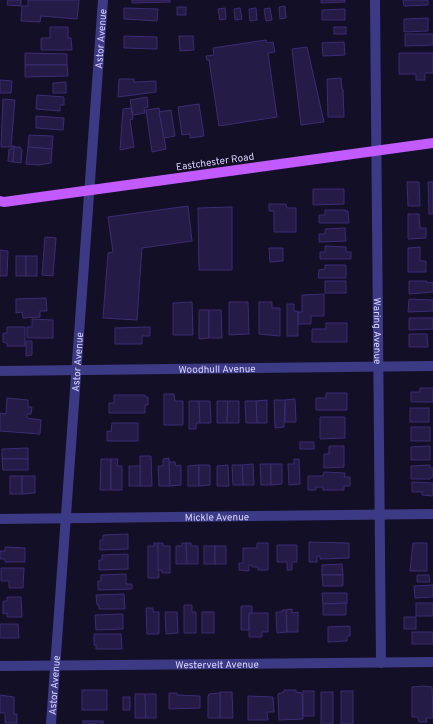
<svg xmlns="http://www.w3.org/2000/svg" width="433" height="724" viewBox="0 0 433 724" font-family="Overpass,sans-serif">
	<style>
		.building { fill: #241b47; stroke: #3b2d73 }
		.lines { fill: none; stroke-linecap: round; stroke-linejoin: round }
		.minor { stroke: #3d3a85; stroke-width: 10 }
		.major { stroke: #c25bff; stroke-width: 10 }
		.labels { text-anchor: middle; stroke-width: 3; stroke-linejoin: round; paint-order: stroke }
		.street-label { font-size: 10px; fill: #d9d4ff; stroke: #130f26 }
	</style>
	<rect width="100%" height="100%" fill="#130f26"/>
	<g class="building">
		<path d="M8,0H21V6L7,5Z"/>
		<path d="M28,0H79L77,19L41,16L40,22L21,21L22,6H28Z"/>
		<path d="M132,0H170V2L132,3Z"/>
		<path d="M321,0H345V2L321,3Z"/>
		<path d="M403,0H428V5L404,6Z"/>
		<path d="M285,6L286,18L280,19L279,7Z"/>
		<rect x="177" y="7" width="9" height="8"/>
		<path d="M124,8L158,9L157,21L124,19Z"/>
		<path d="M225,8L226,19L220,20L218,9Z"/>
		<path d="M240,8L242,19L235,20L234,9Z"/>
		<path d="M256,8L257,20L250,21L249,9Z"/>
		<path d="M270,8L272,20L266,21L264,9Z"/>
		<path d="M345,9V20H322V10Z"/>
		<path d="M428,18V31L404,32V19Z"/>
		<path d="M50,27H68V38H71L72,50H41V38H50Z"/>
		<rect x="334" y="27" width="12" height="7"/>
		<path d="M405,34H433V45L405,46Z"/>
		<path d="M124,36L157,37V49L124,48Z"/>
		<path d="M179,36H193L194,50L180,51Z"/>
		<path d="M266,40L267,43L273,42L275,52L268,53L277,117L219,126L209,60H207L206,56L214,55L213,48Z"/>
		<path d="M344,42L345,55L323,56L322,43Z"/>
		<path d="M307,47L324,122L301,125L292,49Z"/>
		<path d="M25,53L67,54V65H25Z"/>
		<path d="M399,53H433V73H425V80H416V74H399Z"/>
		<path d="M25,65H67L68,76L25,77Z"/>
		<path d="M341,78L342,89H343L344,117H328L327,79Z"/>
		<path d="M119,79H134V82L156,81V92L118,97Z"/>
		<path d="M0,80L12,81L11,93H0Z"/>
		<path d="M66,82V93H53V83Z"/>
		<path d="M37,95L64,97V105H60V111L36,109Z"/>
		<path d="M147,97L148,107L144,108L145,113L133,115L130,100Z"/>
		<path d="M3,99L15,100L11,147H1Z"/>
		<path d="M199,104L204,136L190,138V134L182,135L178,107Z"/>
		<path d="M131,108L133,119L130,120L134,147L120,150L123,109Z"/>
		<path d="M159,108L166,149L152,152L146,110Z"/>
		<path d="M171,110L175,136L164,138L159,112Z"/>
		<path d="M36,116L64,118L63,130L36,128Z"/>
		<path d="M29,135L53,136L52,149L28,147Z"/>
		<path d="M12,146H15L13,162L8,161L9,149H12Z"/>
		<path d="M14,147H20L22,150L21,163L13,162Z"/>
		<path d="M28,147L52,149L51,163L39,165L26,164Z"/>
		<path d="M407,182H419L420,206H408Z"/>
		<path d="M428,182H433V214H429Z"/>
		<path d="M313,189H344V204L313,205Z"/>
		<path d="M269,204H286L287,208H296V232H274V211H269Z"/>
		<path d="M188,206L192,241L142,248L137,320L103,318L108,253L113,252L108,217Z"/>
		<path d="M232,207V270H199L198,208Z"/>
		<path d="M325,210H345V211H348L349,223H319V215H325Z"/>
		<path d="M408,214H419L420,228H426V238L408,239Z"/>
		<path d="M345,228L346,241L319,242V234H325V229Z"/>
		<path d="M45,237L56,238L53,276L42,275Z"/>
		<path d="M325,246L346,247V252H351V259H320V252H325Z"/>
		<path d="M420,247V261H426V272H408V248Z"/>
		<path d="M269,248H283V261L270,262Z"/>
		<path d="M0,250L8,251L7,276H0Z"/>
		<rect x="16" y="256" width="10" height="20"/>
		<rect x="26" y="256" width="11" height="20"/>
		<path d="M325,265H346V278H318L319,270L325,269Z"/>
		<rect x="325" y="281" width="21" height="12"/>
		<path d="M409,281H427V283L433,282V292L409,294Z"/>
		<path d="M324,294V316H311V324H298V312H302V295Z"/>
		<path d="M46,298L47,311H40V317L23,318L22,312L16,313V299Z"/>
		<path d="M409,299L433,300V311L408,312Z"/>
		<path d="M192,302L193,335H173V303Z"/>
		<path d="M229,302H248L249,334L229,335Z"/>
		<path d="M259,302H272V308H280V336L259,334Z"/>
		<path d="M287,304H294V311H298V336H287Z"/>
		<path d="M199,310H209V338L199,339Z"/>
		<path d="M209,310H221L222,338H209Z"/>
		<path d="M409,318H433V329L409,330Z"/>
		<path d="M32,319L53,320V338H27V327H32Z"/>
		<path d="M326,323H347V342H312V329H326Z"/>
		<path d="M7,327H25V346H7V343L3,342V333H7Z"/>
		<path d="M150,327V336H142V344H115V328Z"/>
		<path d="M409,334H427L428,347H409Z"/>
		<path d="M26,341H32V355L26,356Z"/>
		<path d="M420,388H433V402H411V392H420Z"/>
		<path d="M326,393H347V410H316V398H326Z"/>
		<path d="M164,394H174L175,401H183V425H164Z"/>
		<path d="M114,395H145V397H148V405H145V413H109V403H114Z"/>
		<path d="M7,398L28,400V407H32L31,414H27V418L41,420L40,434L0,431V413L6,414Z"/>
		<path d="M295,399L296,422H285V400Z"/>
		<path d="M267,400V423H257L256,401Z"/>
		<path d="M274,400H285L284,427L275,428Z"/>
		<path d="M189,401H199L200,423H196V429H189Z"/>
		<path d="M199,401H210L211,423H200Z"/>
		<path d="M217,401H228L227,423H217Z"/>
		<path d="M228,401H239V423H227Z"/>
		<path d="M245,401H256L257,423H246Z"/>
		<rect x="410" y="408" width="19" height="14"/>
		<path d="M320,417H345V438L320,439Z"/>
		<path d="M112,423H138V441H107V431L111,432Z"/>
		<rect x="411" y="427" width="19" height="14"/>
		<rect x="300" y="442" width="14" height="7"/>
		<path d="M329,446H344V467L324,468V454H329Z"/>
		<path d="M430,446V460H411V447Z"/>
		<path d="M28,448V459H2V449Z"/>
		<path d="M140,456H151L152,486H140Z"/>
		<path d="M169,458L170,486H159L158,466H163V459Z"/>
		<path d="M2,459H28V470H3Z"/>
		<path d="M101,459H111V490H100Z"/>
		<path d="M111,459H118L117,466H122V490H111Z"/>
		<path d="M294,459H299L300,484L289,485L288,464H294Z"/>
		<path d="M169,462H175L176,466L181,465V485L170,486Z"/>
		<path d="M253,464L254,485H243L242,465Z"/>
		<path d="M260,464H271V485H261Z"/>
		<path d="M271,464H282V484L271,485Z"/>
		<path d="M199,465V486H188V466Z"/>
		<path d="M199,465H210V485L199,486Z"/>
		<path d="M228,465L229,486H217V466Z"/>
		<path d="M232,465H242L243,485H233Z"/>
		<path d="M430,465V468H433V477L430,478V479H411V466Z"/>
		<rect x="129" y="466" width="11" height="20"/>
		<path d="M324,472L345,473L344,477H350V486H344V490H323V487H316V490H308V476H323Z"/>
		<rect x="10" y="476" width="12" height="18"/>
		<path d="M22,476H35V493L22,494Z"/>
		<path d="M412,482L433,483V496L422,495V492H412Z"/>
		<path d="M128,534V549L100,550V540H103V535Z"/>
		<path d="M309,542L349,543V558L320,559V556H317V562H309Z"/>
		<path d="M154,543H158L159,578H148V546H154Z"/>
		<path d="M158,543H163V546H170V573H162V570H158Z"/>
		<path d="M182,543H186L187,564H176V546H182Z"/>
		<path d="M186,543H191V546H198V564H187Z"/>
		<path d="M257,543H268V570H258V567H252V565H249V571L239,570V563H243V548H257Z"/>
		<path d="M413,543H427V571H410Z"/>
		<path d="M277,545H297V562H292V570H287V562H277Z"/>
		<rect x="204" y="546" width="11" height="18"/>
		<rect x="215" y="546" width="11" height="18"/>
		<path d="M5,547L25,548V562H5V559H0V551H5Z"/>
		<path d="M128,554V569L99,570V560H102V555Z"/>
		<path d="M342,564L343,575H322V565Z"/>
		<path d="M1,568H24L23,588H9V581H1Z"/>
		<path d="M126,574V584H132V589L98,590V581H101V575Z"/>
		<path d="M322,575H343V586H323Z"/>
		<path d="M417,575H429L430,582H417Z"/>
		<path d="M433,585V597L415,598L414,586Z"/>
		<path d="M322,593H347V603L323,604Z"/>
		<path d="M124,594L125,609H99V605H97L96,595Z"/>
		<path d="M7,597H21L22,617H7V613L3,614V601H7Z"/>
		<path d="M346,603V615H323V604Z"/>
		<rect x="416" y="603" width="17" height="13"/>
		<path d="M184,605H192V612H196V633H184Z"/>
		<path d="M241,606H252V613H249V630H241Z"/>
		<path d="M146,608H153V612H159V634H147Z"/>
		<path d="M292,609V613L298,612V632H287L286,610Z"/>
		<path d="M282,610H286L287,632L277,633L276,612H282Z"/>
		<path d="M165,612H177L178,633L166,634Z"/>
		<rect x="202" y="612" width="12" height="21"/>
		<path d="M249,613H268V632H262V637H249Z"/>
		<path d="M123,614V629L96,630L95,615Z"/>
		<rect x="404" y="617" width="12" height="12"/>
		<path d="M0,624H18L19,638H0Z"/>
		<path d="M350,626V636H347V641L328,642V627Z"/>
		<rect x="412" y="632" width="21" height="12"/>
		<path d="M94,634H121L122,649H96V645H94Z"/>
		<path d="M424,686L432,687L433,718H426L427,722H419L418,717H412V687Z"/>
		<rect x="82" y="690" width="25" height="20"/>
		<path d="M284,690H296V692L302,693L303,719L279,720L278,694L284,692Z"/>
		<rect x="303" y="691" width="11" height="25"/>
		<rect x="341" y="691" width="12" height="33"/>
		<path d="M220,692H232L233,718H220Z"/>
		<rect x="321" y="692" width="12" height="32"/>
		<path d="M169,693H177V695L200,696V708L169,709Z"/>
		<path d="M220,693V718H208V697L209,694Z"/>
		<path d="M135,694H145L146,718H135Z"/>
		<path d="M145,694H156V718H146Z"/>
		<path d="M0,695L14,697V714H17V723H5V713H0Z"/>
		<path d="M248,696L273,697L274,712H267L268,720H248Z"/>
		<rect x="123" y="697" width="7" height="13"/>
		<rect x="83" y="721" width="20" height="3"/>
	</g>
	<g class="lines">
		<g class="minor">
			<path id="s1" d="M375,0L381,663"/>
			<path id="s2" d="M0,371L433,366"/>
			<path id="s3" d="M0,519L433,514"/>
			<path id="s4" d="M0,666L433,662"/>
			<path id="s5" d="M51,724L103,0"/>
		</g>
		<path class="major" d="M0,201L4,202L433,143"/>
	</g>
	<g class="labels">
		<g class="street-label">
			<text dy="4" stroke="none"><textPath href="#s5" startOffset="687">Astor Avenue</textPath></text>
			<text transform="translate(215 161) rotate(-8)" y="4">Eastchester Road</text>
			<text dy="4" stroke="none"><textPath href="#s1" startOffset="331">Waring Avenue</textPath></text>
			<text dy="4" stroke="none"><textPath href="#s5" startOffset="363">Astor Avenue</textPath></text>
			<text dy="4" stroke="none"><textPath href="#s2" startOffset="217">Woodhull Avenue</textPath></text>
			<text dy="4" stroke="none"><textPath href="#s3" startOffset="217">Mickle Avenue</textPath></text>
			<text dy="4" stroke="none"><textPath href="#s4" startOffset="217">Westervelt Avenue</textPath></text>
			<text dy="4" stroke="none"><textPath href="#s5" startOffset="39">Astor Avenue</textPath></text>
		</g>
	</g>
</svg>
